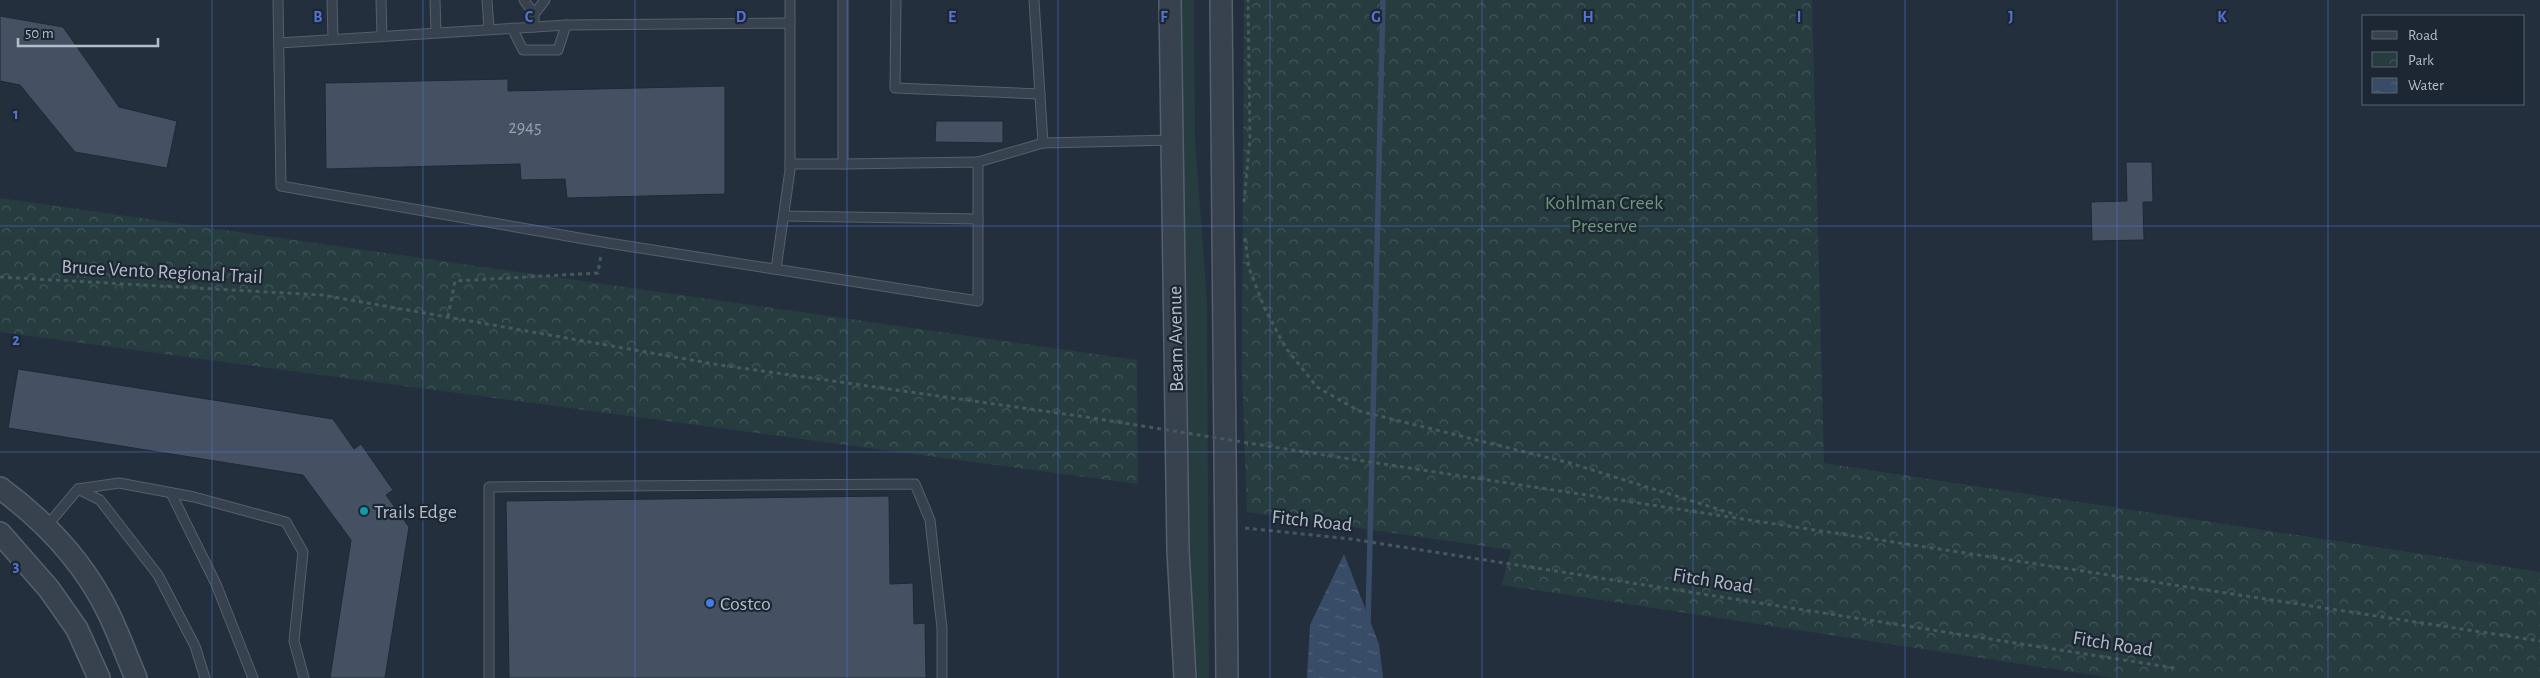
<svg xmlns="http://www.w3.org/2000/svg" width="2540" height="678" viewBox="0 0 2540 678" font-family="'Alegreya Sans',sans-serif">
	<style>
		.green { fill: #263c3f }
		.park { fill: url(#park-crowns) }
		.water { fill: url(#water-ripples) }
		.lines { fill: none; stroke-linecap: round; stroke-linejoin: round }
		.stream { stroke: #394c67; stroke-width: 5.5 }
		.building { fill: #455162; stroke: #1f2835 }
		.service-casing { stroke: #565f6c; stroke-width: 11 }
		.tertiary-casing { stroke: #565f6c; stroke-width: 24 }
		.path { stroke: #44595c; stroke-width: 3; stroke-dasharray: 4 4; stroke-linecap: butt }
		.service { stroke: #38414e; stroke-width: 9 }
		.tertiary { stroke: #38414e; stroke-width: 21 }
		.path-bridge { stroke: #44595c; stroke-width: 3; stroke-dasharray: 4 4; stroke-linecap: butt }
		.grid { fill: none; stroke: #5274d3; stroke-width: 1; stroke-opacity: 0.55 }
		.culture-dot { fill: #0f9aa8; stroke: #1d2633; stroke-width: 2 }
		.shop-dot { fill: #3f7fe0; stroke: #1d2633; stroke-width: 2 }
		.labels { text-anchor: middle; stroke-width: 4.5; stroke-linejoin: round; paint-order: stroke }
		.number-label { font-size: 18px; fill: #98a1af }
		.park-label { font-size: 20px; fill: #6b9a76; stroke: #1d2633 }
		.street-label { font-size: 20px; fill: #b4bcc9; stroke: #1d2633 }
		.poi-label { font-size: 20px; fill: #b4bcc9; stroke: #1d2633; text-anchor: start }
		.grid-label { font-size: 16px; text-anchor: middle; font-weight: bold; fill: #5274d3; stroke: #1d2633; stroke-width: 4.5; stroke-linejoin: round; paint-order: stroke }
	</style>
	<defs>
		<pattern id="park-crowns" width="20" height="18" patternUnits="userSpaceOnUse" patternTransform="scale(1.25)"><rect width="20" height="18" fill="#263c3f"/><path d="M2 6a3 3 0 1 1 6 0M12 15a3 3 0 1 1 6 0" fill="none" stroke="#435659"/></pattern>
		<pattern id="water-ripples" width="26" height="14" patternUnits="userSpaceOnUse" patternTransform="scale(1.25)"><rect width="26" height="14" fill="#394c67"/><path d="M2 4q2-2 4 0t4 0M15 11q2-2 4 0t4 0" fill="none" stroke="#53647b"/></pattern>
	</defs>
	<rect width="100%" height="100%" fill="#242f3e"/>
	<path class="green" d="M1179,0H1194L1195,139L1207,302L1209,678H1198L1189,582Z"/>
	<g class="park">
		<path d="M1244,0H1812L1824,463L2540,572V678H2113L1502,585L1511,550L1247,512L1242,373Z"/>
		<path d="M0,198L1137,360L1138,484L0,332Z"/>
	</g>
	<path class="water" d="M1344,554L1379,644L1383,678H1307L1310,625Z"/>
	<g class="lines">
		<path class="stream" d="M1368,623L1383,0"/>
	</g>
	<g class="building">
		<path d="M0,16L63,27L119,107L177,121L167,168L75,152L20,85L0,81Z"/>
		<path d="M508,79V91L725,86V194L567,198L565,179L521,180L520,164L326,169L325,83Z"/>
		<path d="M936,121H1003V143L935,142Z"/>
		<path d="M2126,162H2152L2153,202H2143L2144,240L2092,241L2091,202L2127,201Z"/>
		<path d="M18,369L333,419L354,449L361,444L393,490L386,495L409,527L385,678H330L351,540L303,475L8,428Z"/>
		<path d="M889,496L890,584L913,583L914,624L925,623L926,678H509L506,501Z"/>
	</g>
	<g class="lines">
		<defs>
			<g id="service">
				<path d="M278,0L281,186L608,243L978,301V162L843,164V0"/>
				<path d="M332,0L333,39"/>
				<path d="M381,0L382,36"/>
				<path d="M435,0L436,32"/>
				<path d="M487,0L489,29"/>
				<path d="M524,0L534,14V27"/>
				<path d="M896,0L895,88L1040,94"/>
				<path d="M1034,0L1043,143L1173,140"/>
				<path d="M534,14L545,0"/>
				<path d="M790,23V0"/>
				<path d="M512,28L523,50H558L566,25"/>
				<path d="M279,43L566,25L790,23V170L776,269"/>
				<path d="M978,162L1043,143"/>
				<path d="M790,164H843"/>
				<path d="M784,216L978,219"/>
				<path d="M78,489L119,483L194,497L286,522L303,552L294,641L304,678"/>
				<path d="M171,493L216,584L253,678"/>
				<path d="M46,527L78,489L100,500L158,575L195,646L205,678"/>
				<path d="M489,678V487L915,484L930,520L942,628V678"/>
			</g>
			<g id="tertiary">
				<path d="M1170,0L1178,550L1185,678"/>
				<path d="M1221,0L1227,678"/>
				<path d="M0,488C45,521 85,564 109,614C119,635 127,657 136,678"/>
				<path d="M0,533L49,589L77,629L99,678"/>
			</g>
		</defs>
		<use href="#service" class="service-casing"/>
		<use href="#tertiary" class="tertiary-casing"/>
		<g class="path">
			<path d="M1244,202L1250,139L1248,0"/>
			<path d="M1245,238L1249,268L1264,307L1285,347L1317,387L1359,411L1570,463L1737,515"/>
			<path d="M0,277L322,295L720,365L1086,417"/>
			<path d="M448,317L455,281L598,273L601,255"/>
			<path d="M1305,452L2540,641"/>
			<path d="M1245,528L1351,539L2175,668"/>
		</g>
		<use href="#service" class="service"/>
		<use href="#tertiary" class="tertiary"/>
		<path class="path-bridge" d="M1086,417L1305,452"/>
	</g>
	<path class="grid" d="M212,0V678M423,0V678M635,0V678M847,0V678M1058,0V678M1270,0V678M1482,0V678M1693,0V678M1905,0V678M2117,0V678M2328,0V678M0,226H2540M0,452H2540"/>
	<circle class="culture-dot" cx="364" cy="511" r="5"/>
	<circle class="shop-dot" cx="710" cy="603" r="5"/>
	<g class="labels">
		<g class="number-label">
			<text x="525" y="133">2945</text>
		</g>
		<g class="park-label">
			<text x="1604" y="209">Kohlman Creek<tspan x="1604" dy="23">Preserve</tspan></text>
		</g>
		<g class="street-label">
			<text transform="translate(162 271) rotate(3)" y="7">Bruce Vento Regional Trail</text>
			<text transform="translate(1175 339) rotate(-91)" y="7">Beam Avenue</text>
			<text transform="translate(1312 520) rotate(6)" y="7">Fitch Road</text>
			<text transform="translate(1713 580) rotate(9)" y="7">Fitch Road</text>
			<text transform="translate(2113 643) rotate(9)" y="7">Fitch Road</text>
		</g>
		<g class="poi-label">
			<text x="374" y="518">Trails Edge</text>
			<text x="720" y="610">Costco</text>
		</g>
	</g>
	<g class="grid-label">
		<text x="318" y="22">B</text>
		<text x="529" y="22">C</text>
		<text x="741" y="22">D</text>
		<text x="952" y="22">E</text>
		<text x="1164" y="22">F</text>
		<text x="1376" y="22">G</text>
		<text x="1588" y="22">H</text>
		<text x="1799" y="22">I</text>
		<text x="2011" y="22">J</text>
		<text x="2222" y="22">K</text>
		<text x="16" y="119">1</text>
		<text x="16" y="345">2</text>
		<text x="16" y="571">3</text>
	</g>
	<rect x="2362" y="15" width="162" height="90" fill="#1d2633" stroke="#59626f"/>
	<rect x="2372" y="31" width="25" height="8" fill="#38414e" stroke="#59626f"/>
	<text x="2408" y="40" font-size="15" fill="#b4bcc9">Road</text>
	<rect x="2372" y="52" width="25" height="15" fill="url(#park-crowns)" stroke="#59626f"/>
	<text x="2408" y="65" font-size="15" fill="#b4bcc9">Park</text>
	<rect x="2372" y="78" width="25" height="15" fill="url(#water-ripples)" stroke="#59626f"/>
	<text x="2408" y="90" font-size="15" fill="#b4bcc9">Water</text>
	<path d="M18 38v8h140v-8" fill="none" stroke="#b4bcc9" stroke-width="2.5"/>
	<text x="25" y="38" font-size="15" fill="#b4bcc9" stroke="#1d2633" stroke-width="4" paint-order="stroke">50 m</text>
</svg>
